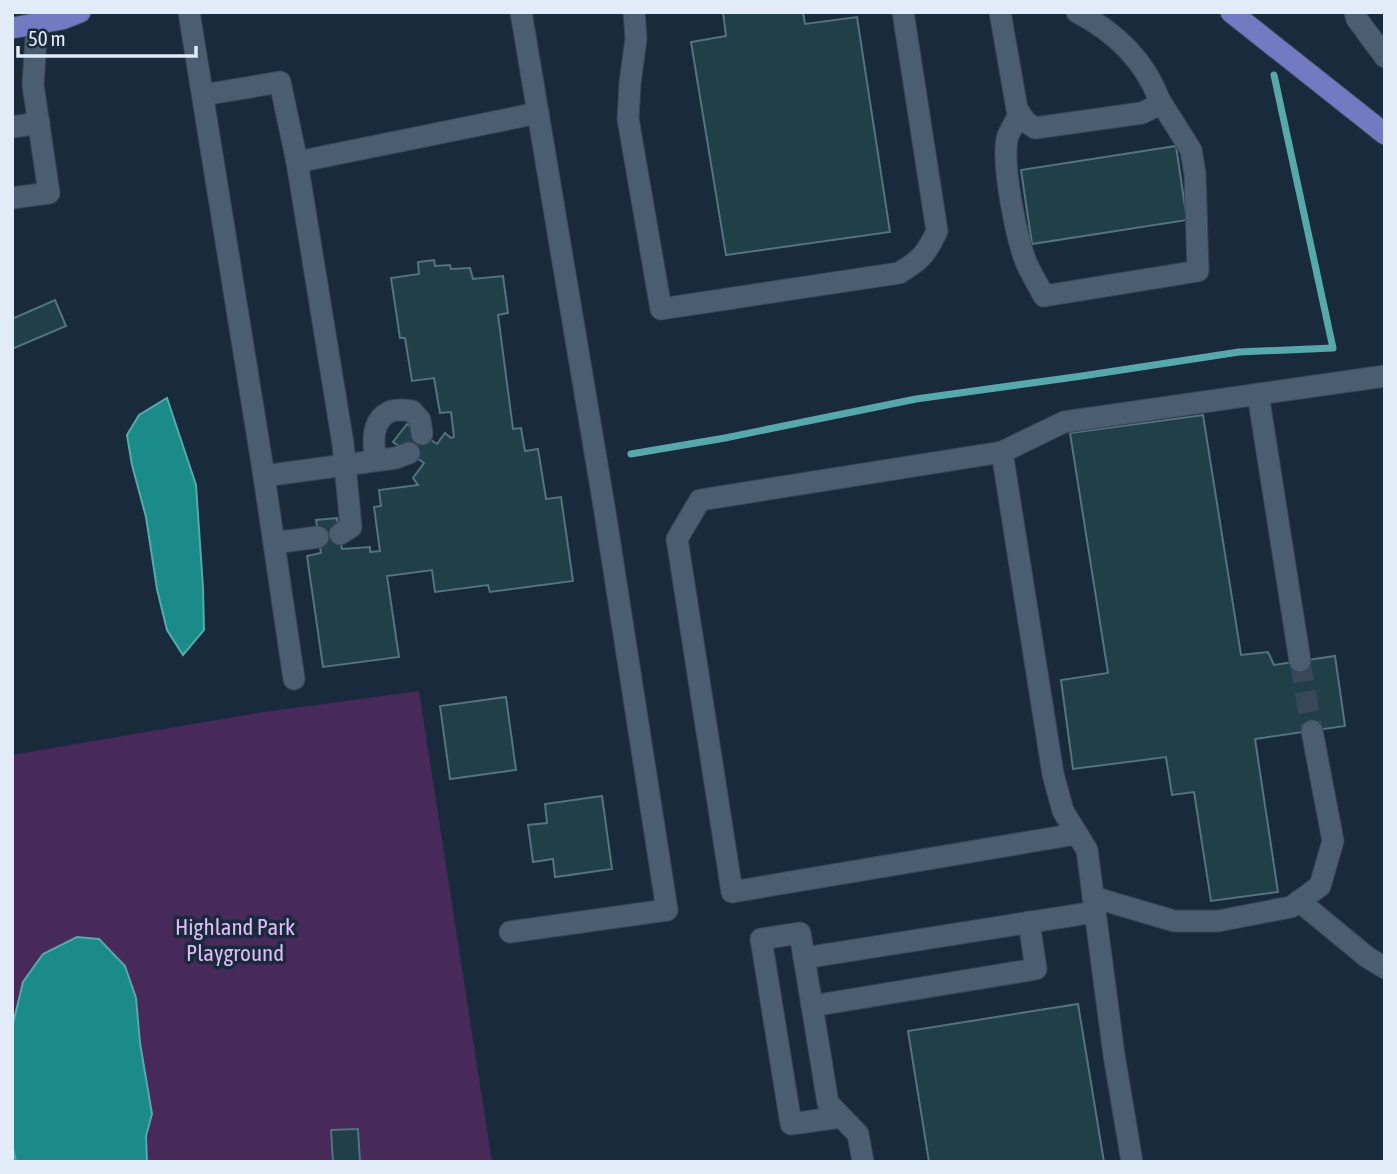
<svg xmlns="http://www.w3.org/2000/svg" width="1397" height="1174" viewBox="0 0 1397 1174" font-family="'Asap Condensed',sans-serif">
	<style>
		.green { fill: #47295a }
		.water { fill: #1b8b89; stroke: #57a8ab; stroke-width: 2 }
		.lines { fill: none; stroke-linecap: round; stroke-linejoin: round }
		.stream { stroke: #57a8ab; stroke-width: 7 }
		.building { fill: #203f49; stroke: #53737e; stroke-width: 2 }
		.minor-tunnel { stroke: #384759; stroke-width: 21; stroke-dasharray: 21 10; stroke-linecap: butt }
		.minor-casing { stroke: #394656; stroke-width: 23 }
		.major-casing { stroke: #394656; stroke-width: 23 }
		.minor { stroke: #4a5d71; stroke-width: 21 }
		.major { stroke: #737ac1; stroke-width: 21 }
		.labels { text-anchor: middle; stroke-width: 7; stroke-linejoin: round; paint-order: stroke }
		.park-label { font-size: 23px; fill: #dfbcf6; stroke: #1a2a3d }
	</style>
	<rect width="100%" height="100%" fill="#1a2a3d"/>
	<path class="green" d="M419,691L492,1162H12V755L257,713Z"/>
	<g class="water">
		<path d="M167,398L196,485L203,588L204,630L183,655L167,630L157,589L146,517L132,465L127,435L139,415Z"/>
		<path d="M77,937L99,939L125,966L136,998L140,1043L152,1114L146,1136L147,1162H16L12,1144V1028L23,982L43,954Z"/>
	</g>
	<g class="lines">
		<path class="stream" d="M631,454L725,438L916,399L1082,376L1239,352L1333,348L1274,75"/>
	</g>
	<g class="building">
		<path d="M723,12H803L805,24L857,17L890,232L726,255L691,42L726,36Z"/>
		<path d="M1176,146L1187,220L1032,244L1021,170Z"/>
		<path d="M434,260L435,266L450,265L451,269L470,268L473,279L503,276L508,313L498,315L513,429L521,428L525,451L538,449L546,499L561,497L573,581L490,592L488,585L435,592L432,570L387,576L399,657L323,667L307,556L321,553L316,520L337,518L342,549L370,547V552L380,551L374,507L381,506L379,490L418,485L413,478L424,463L393,442L407,424L437,444L445,433L451,438L454,437L451,412L440,413L434,378L412,381L405,338H400L391,278L419,274L418,262Z"/>
		<path d="M55,300L66,326L12,349V319Z"/>
		<path d="M1203,415L1241,655L1268,652L1274,665L1335,656L1345,726L1255,739L1278,892L1211,901L1194,792L1172,795L1166,757L1073,769L1061,680L1108,673L1070,433Z"/>
		<path d="M506,697L516,770L450,779L440,706Z"/>
		<path d="M602,796L612,869L555,877L553,859L533,862L528,825L547,823L545,804Z"/>
		<path d="M1078,1004L1104,1162H929L908,1031Z"/>
		<path d="M358,1129L360,1162H333L331,1130Z"/>
	</g>
	<g class="lines">
		<path class="minor-tunnel" d="M1300,661L1312,731"/>
		<defs>
			<g id="minor">
				<path d="M189,12L264,476L396,458L409,453"/>
				<path d="M634,12L636,39L630,83L628,119L661,309L899,273C921,260 926,254 937,231L903,12"/>
				<path d="M1000,12L1017,109L1026,122L1035,128L1142,113L1154,107L1159,99C1144,59 1113,31 1077,12"/>
				<path d="M1355,12L1357,19L1385,57"/>
				<path d="M203,95L280,82L297,162"/>
				<path d="M1019,115C1015,123 1009,131 1007,139C1002,166 1016,236 1026,262C1031,274 1038,285 1044,296L1198,271L1195,174L1191,150L1159,99"/>
				<path d="M12,127L39,123"/>
				<path d="M12,198L49,193L33,85L37,23"/>
				<path d="M1258,394L1300,661"/>
				<path d="M1002,452L1064,422L1385,376"/>
				<path d="M376,460C373,445 371,421 389,412C396,409 405,410 412,411L420,420L422,434"/>
				<path d="M264,476L294,679"/>
				<path d="M340,534L351,527L343,444L297,162L538,113"/>
				<path d="M274,543L318,537"/>
				<path d="M1076,834L732,892L677,539L700,500L1002,452L1053,774L1063,811L1087,850L1114,1055L1132,1162"/>
				<path d="M1093,897L1174,921H1218L1291,907L1320,886L1333,841L1312,731"/>
				<path d="M1299,901L1367,957L1385,968"/>
				<path d="M510,932L667,910L604,506L521,12"/>
				<path d="M804,958L1095,912"/>
				<path d="M812,1006L1036,969L1029,922"/>
				<path d="M841,1117L791,1124L761,939L800,933L828,1103L858,1134L863,1162"/>
			</g>
			<g id="major">
				<path d="M1231,12L1385,134"/>
				<path d="M12,28L62,19L80,12"/>
			</g>
		</defs>
		<use href="#minor" class="minor-casing"/>
		<use href="#major" class="major-casing"/>
		<use href="#minor" class="minor"/>
		<use href="#major" class="major"/>
	</g>
	<g class="labels">
		<g class="park-label">
			<text x="235" y="935">Highland Park<tspan x="235" dy="26">Playground</tspan></text>
		</g>
	</g>
	<rect width="1397" height="1174" fill="none" stroke="#e2ecf9" stroke-width="28"/>
	<path d="M18 46v10h178v-10" fill="none" stroke="#e2ecf9" stroke-width="3.5"/>
	<text x="28" y="46" font-size="21" fill="#e2ecf9" stroke="#1a2a3d" stroke-width="5" paint-order="stroke">50 m</text>
</svg>
